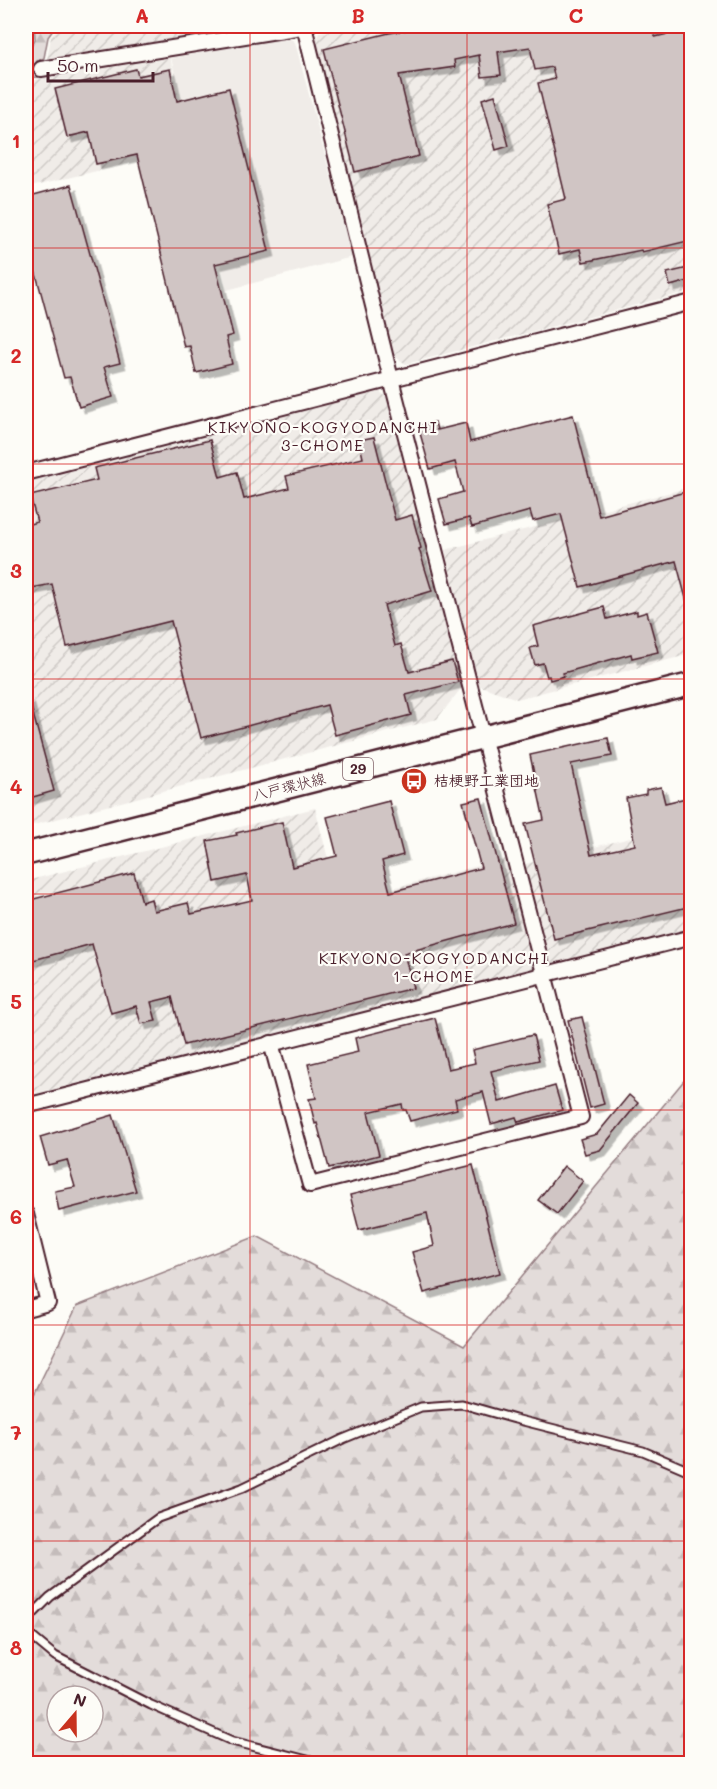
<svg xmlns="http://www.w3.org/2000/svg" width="717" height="1789" viewBox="0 0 717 1789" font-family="Mali,'Klee One',sans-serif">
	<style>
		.built { fill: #f0ece8 }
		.industrial { fill: url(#industrial-furrows) }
		.forest { fill: url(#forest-firs); stroke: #967e82; stroke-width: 1.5; fill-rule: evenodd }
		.building { fill: #d0c5c4; stroke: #4a1f2b; stroke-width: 1.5; filter: url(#shadow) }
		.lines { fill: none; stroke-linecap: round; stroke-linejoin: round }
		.lane-casing { stroke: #4a1f2b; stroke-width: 11 }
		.street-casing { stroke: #4a1f2b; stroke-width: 18 }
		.primary-casing { stroke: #4a1f2b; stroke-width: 26 }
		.lane { stroke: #fdfcf7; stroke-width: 7 }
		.street { stroke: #fdfcf7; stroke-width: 14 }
		.primary { stroke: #fdfcf7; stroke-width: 21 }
		.grid { fill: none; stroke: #d62828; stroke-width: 1.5; stroke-opacity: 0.55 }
		.labels { text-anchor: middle; stroke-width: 4.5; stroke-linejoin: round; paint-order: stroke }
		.shield { fill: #fdfcf7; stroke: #806168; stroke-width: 1.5 }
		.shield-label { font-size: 14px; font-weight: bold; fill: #4a1f2b }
		.poi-label { font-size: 15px; font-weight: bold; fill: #4a1f2b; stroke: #fdfcf7; text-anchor: start }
		.street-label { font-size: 15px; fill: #4a1f2b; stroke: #fdfcf7 }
		.neighbourhood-label { font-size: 16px; letter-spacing: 1.5px; fill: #4a1f2b; stroke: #fdfcf7 }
		.neatline { fill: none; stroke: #d62828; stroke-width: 2 }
		.grid-label { font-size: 20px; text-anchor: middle; font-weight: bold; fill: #d62828 }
	</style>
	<defs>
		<pattern id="industrial-furrows" width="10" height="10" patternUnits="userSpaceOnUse" patternTransform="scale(1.5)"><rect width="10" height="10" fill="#f0ece8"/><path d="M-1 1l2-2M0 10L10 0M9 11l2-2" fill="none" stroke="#cfcac7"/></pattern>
		<pattern id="forest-firs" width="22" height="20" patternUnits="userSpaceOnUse" patternTransform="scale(1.5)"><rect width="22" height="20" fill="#e3dcda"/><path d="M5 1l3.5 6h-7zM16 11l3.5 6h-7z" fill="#c4bcbb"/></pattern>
		<filter id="shadow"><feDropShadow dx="5.5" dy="5.5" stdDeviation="0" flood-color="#0004"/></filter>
	</defs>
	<rect width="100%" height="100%" fill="#fdfcf7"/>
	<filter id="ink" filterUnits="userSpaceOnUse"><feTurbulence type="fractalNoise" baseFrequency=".0167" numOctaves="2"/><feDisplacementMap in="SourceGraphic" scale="12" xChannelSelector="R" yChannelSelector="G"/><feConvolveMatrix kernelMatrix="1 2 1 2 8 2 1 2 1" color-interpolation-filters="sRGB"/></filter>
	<g filter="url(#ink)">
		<path class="built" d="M288,37L295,42L352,257L227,290L171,58Z"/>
		<g class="industrial">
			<path d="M59,26H249L47,60L51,37Z"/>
			<path d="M357,26H633L665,161L691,155V291L406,364L394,356L315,42L319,32Z"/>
			<path d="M170,58L192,148L26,188V81Z"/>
			<path d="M379,391L388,398L463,686L437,719L26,827V480Z"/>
			<path d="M691,487V654L517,699L478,685L445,550Z"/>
			<path d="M315,808L339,902L505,859L509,868L691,823V930L26,1096V881Z"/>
		</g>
		<g class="forest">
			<path d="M34,26H56L48,37L44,58L37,61L38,77L26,78V57L35,39Z"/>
			<path d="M691,1072V1763H26V1411L77,1306L257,1236L464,1346ZM57,1696H93V1732H57Z"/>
		</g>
		<g class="building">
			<path d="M432,26H652L655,37L692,28V240L642,252L641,250L583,262L580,249L559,254L547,204L566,199L538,83L555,79L552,67L535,70L530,47L498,52L501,75L482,77L479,55L454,60L455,67L399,75L419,156L355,172L324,49L389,33Z"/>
			<path d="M136,69L138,76L170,69L177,101L229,88L269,251L215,264L233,335L226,337L232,364L196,373L190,346L184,347L137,155L96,164L89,132L67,137L55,89Z"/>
			<path d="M495,95L509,146L496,150L482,99Z"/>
			<path d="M71,185L120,363L104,367L113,397L79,407L70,377L64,378L26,237V197Z"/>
			<path d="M692,267V280L670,286L667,273Z"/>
			<path d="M573,415L599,516L692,490V606H688L676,561L580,587L561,514L533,521L530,511L472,527L469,518L446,524L439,499L463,492L455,462L430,469L418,426L435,422L437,430L466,423L470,442Z"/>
			<path d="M374,437L395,520L412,515L421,548L419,549L432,591L384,605L395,646L401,644L409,672L452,661L458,682L406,695L411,715L335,735L327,705L201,738L171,621L67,647L52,584L26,589V525L37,522L30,496L97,480L94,468L210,440L220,477L237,472L244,499L289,488L286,476L363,458L359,440Z"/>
			<path d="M604,607L607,619L637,611V615L647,612L658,652L632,658L631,654L563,673L564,676L550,680L549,676L547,677L543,663L535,665L530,648L538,646L533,626Z"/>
			<path d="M26,699H29L54,791L26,799Z"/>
			<path d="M608,738L612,756L571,764L591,855L635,845L626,798L646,794V790L661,787L665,803L690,797L692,804V906L554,939L525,824L544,820L530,755Z"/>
			<path d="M481,798L514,923L404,953L413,988L184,1045L172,997L151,1002L156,1021L141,1024L136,1006L111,1013L92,944L26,962V901L134,873L142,902L151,899L154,911L188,903L191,914L252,900L247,875L215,882L207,841L237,835L236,833L282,822L292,867L337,856L327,817L389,801L403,855L382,861L390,892L481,868L463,802Z"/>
			<path d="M582,1017L604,1104L590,1108L568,1020Z"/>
			<path d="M435,1018L448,1069L475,1063L472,1050L533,1035L539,1060L491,1071L499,1102L555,1086L562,1110L518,1122L516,1117L491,1124L483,1092L455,1099L457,1109L410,1121L406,1110H403L402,1104L368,1112L379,1155L329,1168L317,1123L315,1124L309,1099L316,1098L308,1064L358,1052L355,1038Z"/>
			<path d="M629,1095L638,1103L600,1150L585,1154L580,1139L597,1134Z"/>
			<path d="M113,1115L136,1191L59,1211L55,1191L75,1187L67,1160L48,1165L40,1137Z"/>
			<path d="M473,1165L500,1273L424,1293L412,1252L434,1246L427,1213L359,1230L350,1195Z"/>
			<path d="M564,1166L583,1181L557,1214L538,1200Z"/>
		</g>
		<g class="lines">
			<defs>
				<g id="lane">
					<path d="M26,1621L50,1597L158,1518L242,1488L343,1439L421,1407L462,1404L515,1419L643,1451L692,1472"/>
					<path d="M26,1632L55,1656L151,1705L232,1741L323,1764"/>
				</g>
				<g id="street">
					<path d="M41,69L308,26"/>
					<path d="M26,473L692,302"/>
					<path d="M271,1043L310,1185L581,1117L391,379L304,26"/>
					<path d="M26,1106L692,937"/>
					<path d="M26,1214L48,1303L26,1309"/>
				</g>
				<path id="primary" d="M26,854L692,684"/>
			</defs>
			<use href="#lane" class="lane-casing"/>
			<use href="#street" class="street-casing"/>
			<use href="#primary" class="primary-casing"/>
			<use href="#lane" class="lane"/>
			<use href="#street" class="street"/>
			<use href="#primary" class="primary"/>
		</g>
	</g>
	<path class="grid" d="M250,26V1764M467,26V1764M26,248H692M26,464H692M26,679H692M26,894H692M26,1110H692M26,1325H692M26,1541H692"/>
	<defs>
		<symbol id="bus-disc" viewBox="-11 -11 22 22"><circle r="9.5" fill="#c8321e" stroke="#fdfcf7"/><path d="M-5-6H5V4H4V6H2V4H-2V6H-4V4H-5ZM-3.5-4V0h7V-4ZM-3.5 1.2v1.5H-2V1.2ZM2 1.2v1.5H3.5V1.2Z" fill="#fff"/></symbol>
	</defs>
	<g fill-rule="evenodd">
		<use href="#bus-disc" x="399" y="766" width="30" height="30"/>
	</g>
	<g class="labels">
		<rect class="shield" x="343" y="758" width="30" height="22" rx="4.5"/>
		<g class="shield-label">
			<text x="358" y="774">29</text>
		</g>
		<g class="poi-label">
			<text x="434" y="786">桔梗野工業団地</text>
		</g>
		<g class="street-label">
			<text transform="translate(289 787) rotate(-14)" y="5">八戸環状線</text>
		</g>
		<g class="neighbourhood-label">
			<text x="323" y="433">KIKYONO-KOGYODANCHI<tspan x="323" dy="18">3-CHOME</tspan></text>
			<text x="434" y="964">KIKYONO-KOGYODANCHI<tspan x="434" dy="18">1-CHOME</tspan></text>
		</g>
	</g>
	<rect width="717" height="1789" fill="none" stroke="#fdfcf7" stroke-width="66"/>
	<g transform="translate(75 1714) rotate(20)"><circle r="28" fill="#fdfcf7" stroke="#b5a4a5" stroke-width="1.5"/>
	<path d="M0-4.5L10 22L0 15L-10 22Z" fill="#c8321e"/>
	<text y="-9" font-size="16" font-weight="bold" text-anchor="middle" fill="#4a1f2b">N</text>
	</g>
	<path d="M48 72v9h105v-9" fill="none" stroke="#4a1f2b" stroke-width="3"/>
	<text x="57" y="72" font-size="18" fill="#4a1f2b" stroke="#fdfcf7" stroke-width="4.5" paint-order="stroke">50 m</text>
	<rect x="33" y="33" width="651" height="1723" class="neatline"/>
	<g class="grid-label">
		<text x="142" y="23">A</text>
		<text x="358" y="23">B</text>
		<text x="576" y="23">C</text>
		<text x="16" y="148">1</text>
		<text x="16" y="363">2</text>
		<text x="16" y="578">3</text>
		<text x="16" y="794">4</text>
		<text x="16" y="1009">5</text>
		<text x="16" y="1224">6</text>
		<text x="16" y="1440">7</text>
		<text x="16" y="1655">8</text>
	</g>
</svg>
